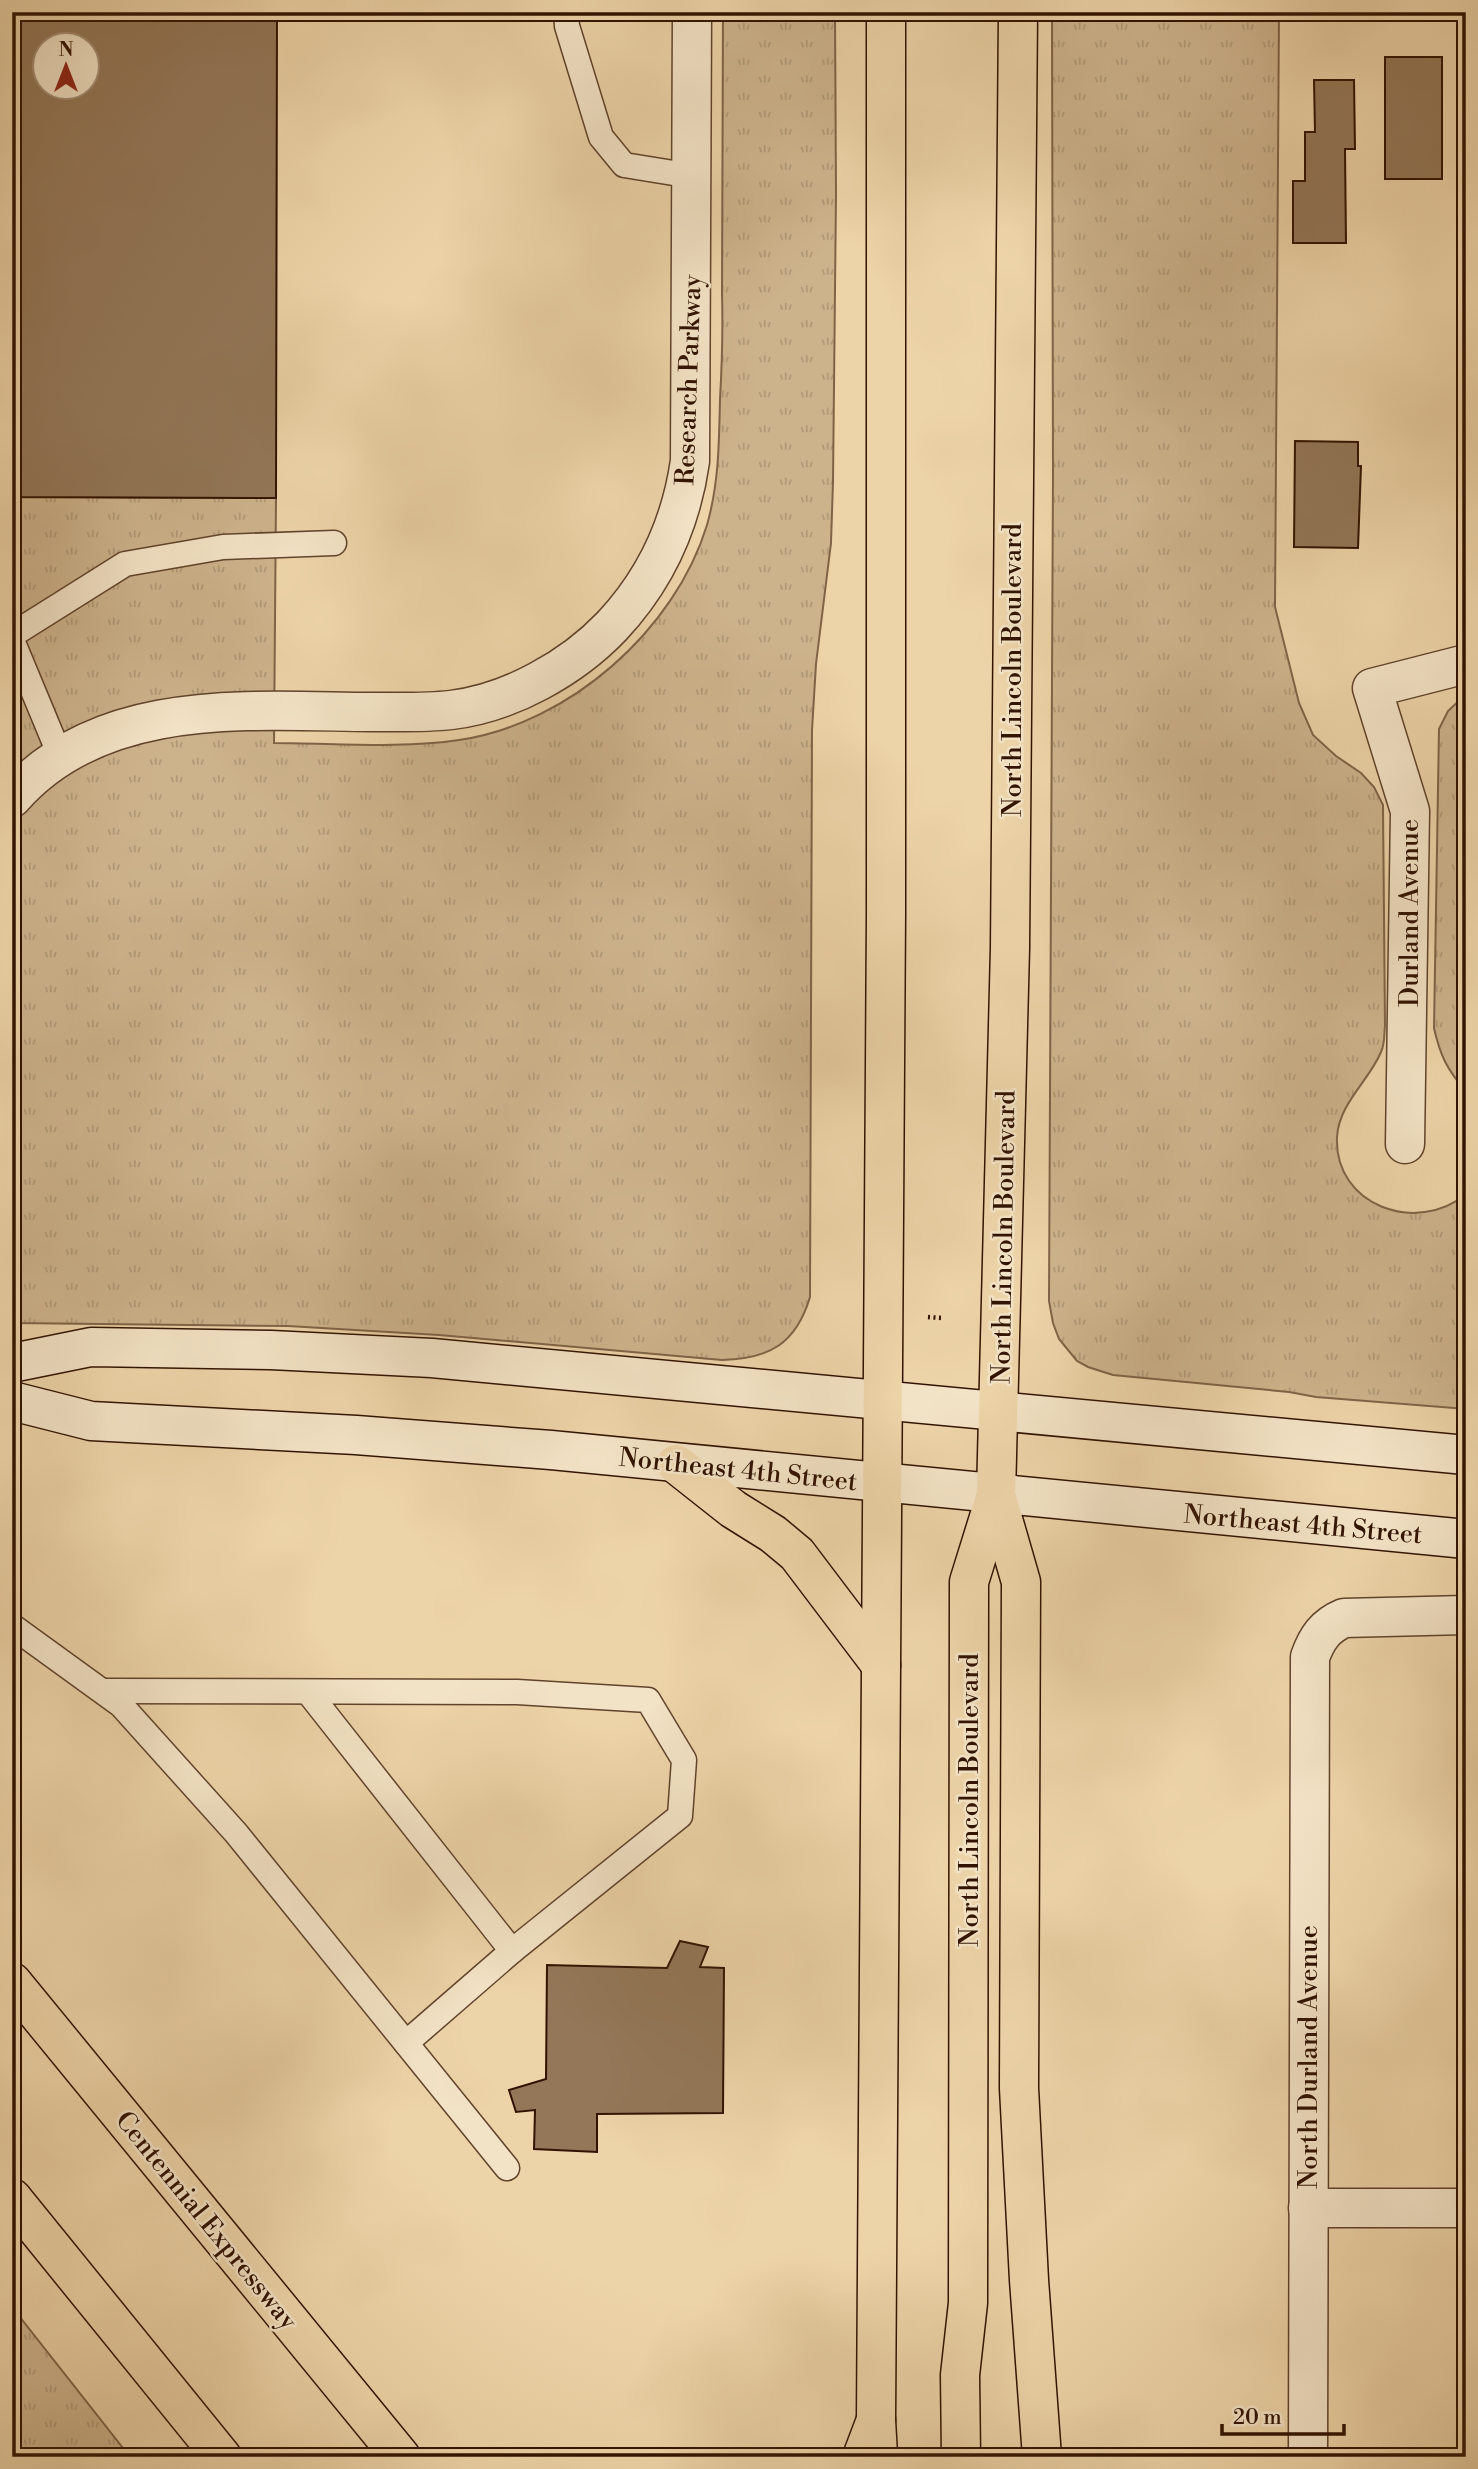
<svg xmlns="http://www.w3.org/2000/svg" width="1478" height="2469" viewBox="0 0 1478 2469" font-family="'Libre Bodoni',serif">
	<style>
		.grass { fill: url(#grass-tufts); stroke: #806347; stroke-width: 2 }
		.building { fill: #937758; stroke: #321302; stroke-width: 2; fill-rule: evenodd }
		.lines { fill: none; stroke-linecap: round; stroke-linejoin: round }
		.service-casing { stroke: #61432c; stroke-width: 27 }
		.minor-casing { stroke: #61432c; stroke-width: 41 }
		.secondary-casing { stroke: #321302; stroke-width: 41 }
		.primary-casing { stroke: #321302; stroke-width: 41 }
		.motorway-casing { stroke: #321302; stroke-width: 41 }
		.path { stroke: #321302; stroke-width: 4.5; stroke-dasharray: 2 3.5; stroke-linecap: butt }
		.service { stroke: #f3e3c6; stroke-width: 24 }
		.minor { stroke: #f3e3c6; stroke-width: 38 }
		.secondary { stroke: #f3e3c6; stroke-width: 38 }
		.primary { stroke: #edd4a8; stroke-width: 38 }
		.motorway { stroke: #edd4a8; stroke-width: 38 }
		.labels { text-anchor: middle; stroke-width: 5; stroke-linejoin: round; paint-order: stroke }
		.street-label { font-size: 26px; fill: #321302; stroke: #f3e3c6 }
	</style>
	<defs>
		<pattern id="grass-tufts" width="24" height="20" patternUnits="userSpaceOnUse" patternTransform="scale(1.75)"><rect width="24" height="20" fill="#cdb38c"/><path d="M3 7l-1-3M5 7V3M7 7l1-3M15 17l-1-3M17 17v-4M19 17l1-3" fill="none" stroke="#b09977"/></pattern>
	</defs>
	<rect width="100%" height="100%" fill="#edd4a8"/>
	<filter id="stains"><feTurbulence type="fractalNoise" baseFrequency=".00286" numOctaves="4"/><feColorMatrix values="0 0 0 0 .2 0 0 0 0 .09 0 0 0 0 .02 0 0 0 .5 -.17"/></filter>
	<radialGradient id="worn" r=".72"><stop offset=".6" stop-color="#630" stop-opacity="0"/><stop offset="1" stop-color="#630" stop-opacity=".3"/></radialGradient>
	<g class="grass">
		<path d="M723,12H835L836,194L833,482L831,543L816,664L812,730L810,1297C796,1344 769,1359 722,1360L439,1335L288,1326L12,1323V497L276,498L274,743C334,743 400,749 459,740C569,724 675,630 707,525C719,483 719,442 720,399C722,364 723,328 722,293C722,199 723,106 723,12Z"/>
		<path d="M1052,12H1279L1275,607L1299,703L1313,735L1336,756L1361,773L1374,787L1383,805L1385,1025C1384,1034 1385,1044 1381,1052C1369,1081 1339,1103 1337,1137C1334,1206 1417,1235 1466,1194V1409L1316,1397L1289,1392L1113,1375L1088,1367L1077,1361L1059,1339L1053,1323L1049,1301L1053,475Z"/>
		<path d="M1462,319H1466V481Z"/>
		<path d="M1466,694V1091C1447,1070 1440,1055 1434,1028L1439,729L1448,711Z"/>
		<path d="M12,2307L130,2457H12Z"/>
	</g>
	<g class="building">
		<path d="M12,12H277L276,498L12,497ZM46,46H88V88H46Z"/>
		<rect x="1385" y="57" width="57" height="122"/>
		<path d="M1314,80H1354L1355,149H1345L1346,243H1293V181H1305V132H1315Z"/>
		<path d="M1295,441L1358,442V466H1361L1358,548L1294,547Z"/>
		<path d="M680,1941L708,1947L700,1967L724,1968L723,2113L597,2114V2152L534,2149L535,2110L516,2112L509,2090L546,2079L547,1965L667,1968Z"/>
	</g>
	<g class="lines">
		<defs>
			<g id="service">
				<path d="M566,12L567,26L601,137L624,165L692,176"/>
				<path d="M12,635L125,564L223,547L334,543"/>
				<path d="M12,640L61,758"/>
				<path d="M12,1626L121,1705L236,1833L507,2168"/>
				<path d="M104,1691L517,1692L648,1700L684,1760L680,1816L512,1951L406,2043"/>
				<path d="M308,1692L512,1951"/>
			</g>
			<g id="minor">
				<path d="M12,798C101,696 249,711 371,712C397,712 424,713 451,710C510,703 572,668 612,626C656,579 681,524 690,461L692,12"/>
				<path d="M1405,1144L1410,811L1372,688L1466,664"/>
				<path d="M1308,2208H1466"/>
				<path d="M1308,2457L1310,1657C1317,1638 1325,1626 1344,1618L1466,1615"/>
			</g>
			<g id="secondary">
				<path d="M12,1363L91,1347L271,1350L432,1358L1466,1455"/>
				<path d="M12,1401L91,1421L356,1435L551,1450L1466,1539"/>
			</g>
			<g id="primary">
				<path d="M676,1464L733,1509L773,1534L797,1554L881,1665"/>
				<path d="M878,2455L876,2420L886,914V12"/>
				<path d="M961,2457L960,2375L968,2303L969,1582L996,1495L1010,948L1018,12"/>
			</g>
			<g id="motorway">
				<path d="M996,1495L1021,1582L1019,2088L1029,2280L1042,2457"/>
				<path d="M12,1982L401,2457"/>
				<path d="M12,2198L222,2457"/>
				<path d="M862,2457L876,2420"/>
			</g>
		</defs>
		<use href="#service" class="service-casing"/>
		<use href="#minor" class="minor-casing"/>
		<use href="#secondary" class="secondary-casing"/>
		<use href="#primary" class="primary-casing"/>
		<use href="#motorway" class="motorway-casing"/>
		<path class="path" d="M928,1317L941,1318"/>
		<use href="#service" class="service"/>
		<use href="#minor" class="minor"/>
		<use href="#secondary" class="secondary"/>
		<use href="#primary" class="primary"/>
		<use href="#motorway" class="motorway"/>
	</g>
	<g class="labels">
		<g class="street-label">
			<text transform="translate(688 380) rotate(-88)" y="9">Research Parkway</text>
			<text transform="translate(1012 670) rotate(-90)" y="9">North Lincoln Boulevard</text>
			<text transform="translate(1409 913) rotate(-90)" y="9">Durland Avenue</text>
			<text transform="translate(1003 1237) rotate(-89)" y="9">North Lincoln Boulevard</text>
			<text transform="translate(738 1469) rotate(6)" y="9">Northeast 4th Street</text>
			<text transform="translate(1303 1524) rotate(5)" y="9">Northeast 4th Street</text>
			<text transform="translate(969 1800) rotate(-90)" y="9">North Lincoln Boulevard</text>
			<text transform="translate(1308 2057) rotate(-90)" y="9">North Durland Avenue</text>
			<text transform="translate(207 2220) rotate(51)" y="9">Centennial Expressway</text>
		</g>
	</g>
	<rect width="1478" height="2469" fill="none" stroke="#edd4a8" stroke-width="42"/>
	<rect x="14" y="14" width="1450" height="2441" fill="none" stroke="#321302" stroke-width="3.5"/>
	<rect x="21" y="21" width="1436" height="2427" fill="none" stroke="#321302" stroke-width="2"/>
	<g transform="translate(66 66)"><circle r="33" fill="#f3e3c6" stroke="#a69078" stroke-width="2"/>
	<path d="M0-5L12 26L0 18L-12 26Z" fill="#8f2418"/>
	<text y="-10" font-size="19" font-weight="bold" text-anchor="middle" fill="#321302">N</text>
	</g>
	<path d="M1222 2424v10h122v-10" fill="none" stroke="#321302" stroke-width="3.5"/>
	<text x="1233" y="2424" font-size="21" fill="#321302" stroke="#f3e3c6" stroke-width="5" paint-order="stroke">20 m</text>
	<rect width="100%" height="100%" filter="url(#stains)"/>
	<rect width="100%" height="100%" fill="url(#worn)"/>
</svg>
